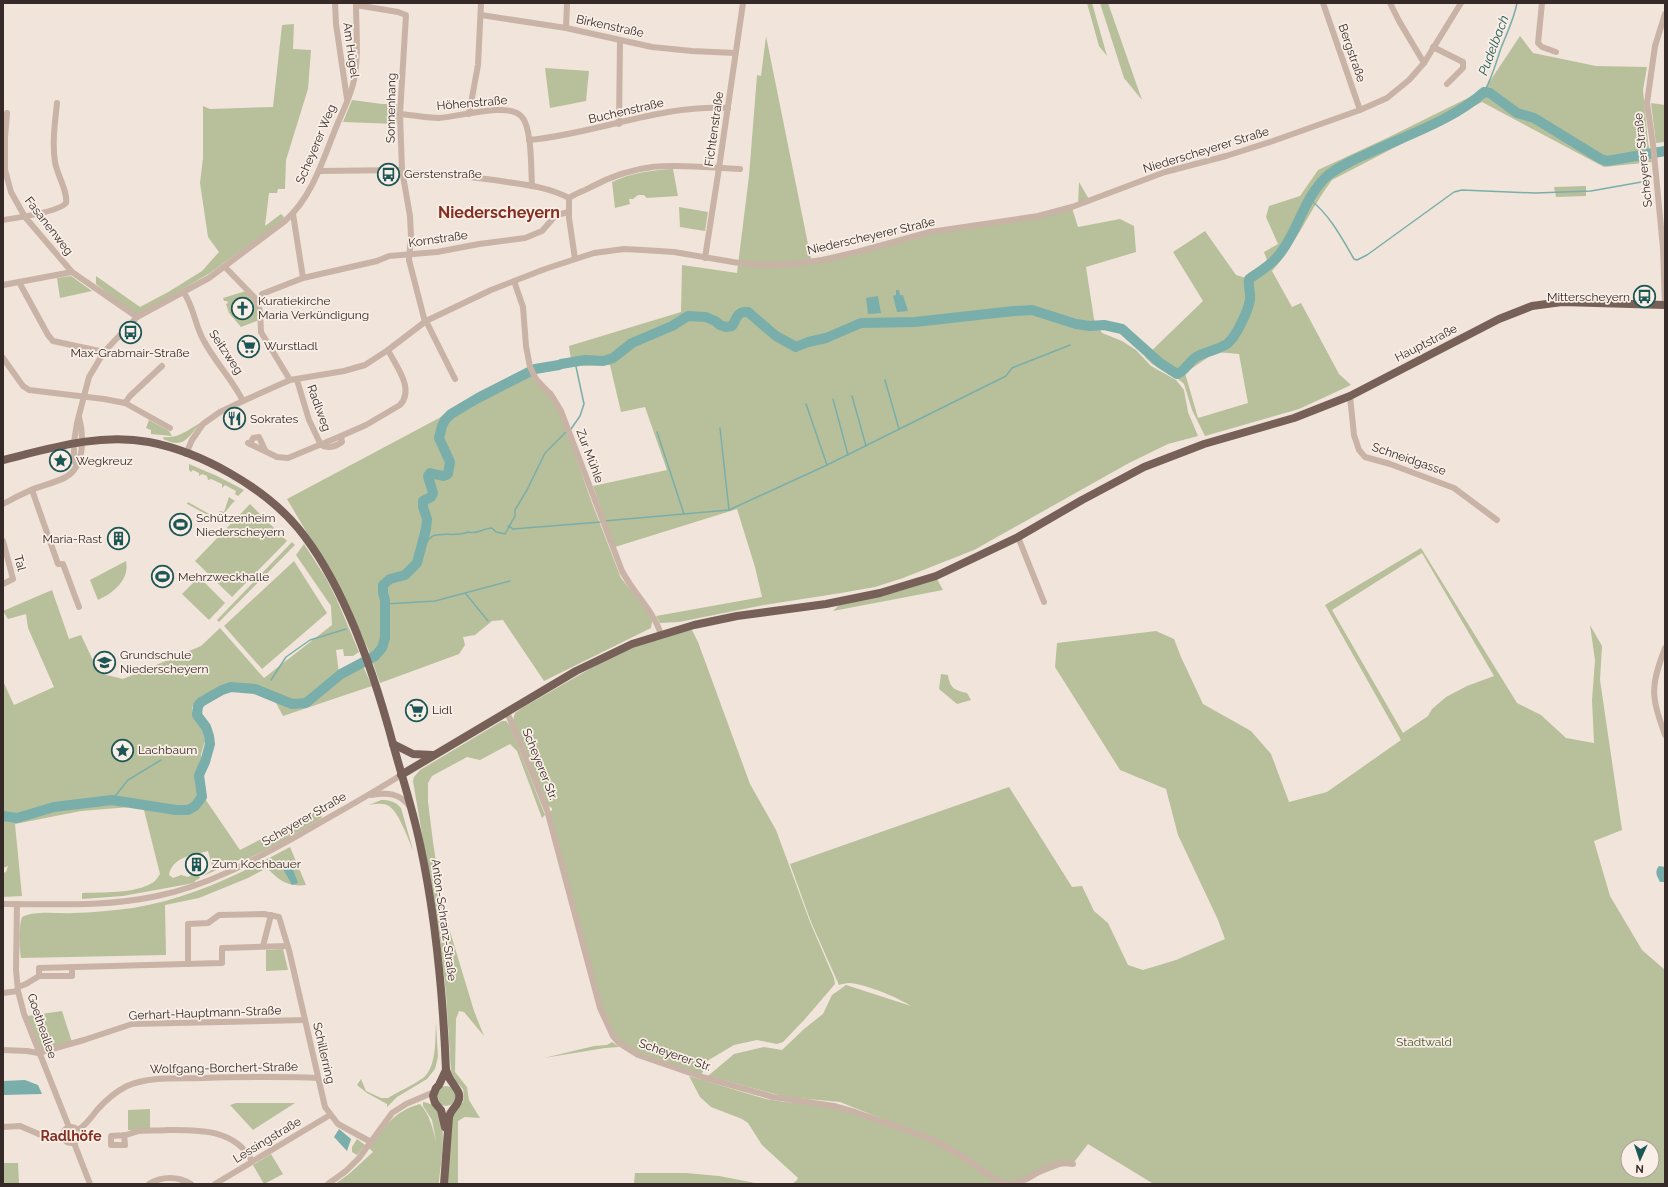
<svg xmlns="http://www.w3.org/2000/svg" width="1668" height="1187" viewBox="0 0 1668 1187" font-family="Raleway,sans-serif">
	<style>
		.green { fill: #b7c09a; fill-rule: evenodd }
		.water { fill: #7aaeab }
		.lines { fill: none; stroke-linecap: round; stroke-linejoin: round }
		.stream { stroke: #7aaeab; stroke-width: 1.5 }
		.river { stroke: #7aaeab; stroke-width: 10 }
		.minor { stroke: #c9b3a6; stroke-width: 6 }
		.major { stroke: #776058; stroke-width: 8 }
		.labels { text-anchor: middle; stroke-width: 3.5; stroke-linejoin: round; paint-order: stroke }
		.street-label { font-size: 12px; fill: #352a27; stroke: #f9efe7 }
		.poi-label { font-size: 12px; fill: #352a27; stroke: #f9efe7; text-anchor: start }
		.park-label { font-size: 12px; fill: #49542b; stroke: #f9efe7 }
		.water-label { font-size: 13px; font-style: italic; fill: #1d5755; stroke: #f9efe7 }
		.quarter-label { font-size: 14px; font-weight: bold; fill: #842f21; stroke: #f9efe7 }
		.district-label { font-size: 16px; font-weight: bold; fill: #842f21; stroke: #f9efe7 }
	</style>
	<rect width="100%" height="100%" fill="#f1e4da"/>
	<g class="green">
		<path d="M1087,3H1092L1107,56L1099,46Z"/>
		<path d="M1100,3H1108L1142,100L1124,78Z"/>
		<path d="M294,24L293,49L311,50L308,89L286,160L285,189H278L277,193H269L265,226L281,214L284,217L282,221L210,273L138,315L123,306L96,284V276L140,307L170,291L202,271L219,252L208,237L200,183L203,158V106L210,109L273,107L282,25Z"/>
		<path d="M766,36L811,259L857,252L930,232L1038,216L1078,206L1079,182L1090,201L1072,208L1078,227L1120,219L1134,226L1136,252L1086,267L1094,319L1102,333L1122,341L1136,350L1151,366L1176,380L1184,390L1188,412L1198,436L1168,444L1129,463L974,550L903,578L875,587L841,593L764,605L679,622L660,623L656,616L762,597L755,567L737,509L615,547L593,486L667,470L645,407L621,412L610,365L583,366L571,360L569,346L681,312L682,265L737,273L749,176L757,75L761,76Z"/>
		<path d="M1520,36L1533,53L1596,66L1647,67L1643,90L1648,142L1652,162L1604,167L1482,102L1332,180C1310,209 1297,243 1272,271L1292,307L1301,303L1339,374L1351,385L1299,409L1205,436L1192,410L1184,384L1177,378L1152,364L1145,357L1203,301L1173,252L1205,231L1236,275L1249,279L1269,265L1264,252L1278,244L1266,217L1269,206L1300,196L1318,170L1387,138L1484,90ZM1216,352L1239,354L1248,403L1198,418L1185,373Z"/>
		<path d="M545,68L589,71L586,101L550,108Z"/>
		<path d="M352,100L382,104H397V124L343,122Z"/>
		<path d="M1651,103L1665,105V142L1656,143Z"/>
		<path d="M673,169L678,196L647,198L644,195H638L633,199H629L630,204L615,208L612,182C631,173 652,170 673,169Z"/>
		<path d="M1586,186V196L1556,197L1554,187Z"/>
		<path d="M679,207L708,212L705,231L680,227Z"/>
		<path d="M71,276L92,291L60,298L57,278Z"/>
		<path d="M246,291C254,300 257,308 259,320L241,327L229,313L226,304L228,303L227,301H224L223,298Z"/>
		<path d="M529,370L540,382L553,392L592,503L621,578L646,609L652,621L651,628L544,681L503,620L492,621L475,635L463,637L465,645L459,654L380,683L368,649L343,594L287,499Z"/>
		<path d="M149,420L169,431L172,436L151,434V430L146,428Z"/>
		<path d="M202,422C188,436 185,450 163,439L164,437C179,439 190,428 202,422Z"/>
		<path d="M189,464L217,476L244,490L238,496L235,494L236,491L225,485L222,488V484L211,479L208,480L207,476L202,474L199,476V473L193,470L191,472L189,470Z"/>
		<path d="M229,497L235,501C230,505 225,514 219,517C213,520 194,507 187,504L188,502L211,515H217L220,511L224,512Z"/>
		<path d="M250,504L287,541L232,597L195,561Z"/>
		<path d="M292,542L295,545L219,622L217,620Z"/>
		<path d="M304,544L326,578L337,600L359,652L353,656H344L343,649L336,650L339,674L307,702C288,707 276,694 260,688C250,685 239,683 228,684L231,690H222L203,699L192,707L193,713L202,729L205,741L201,754V763L195,772V784L240,850L319,809L322,818L283,841L244,861L243,858L203,876L213,869L208,851C193,855 172,857 169,875L173,878L181,875L188,877L193,874L199,876L200,878L195,881L194,883L123,896L82,899V893C102,892 134,894 152,883C155,882 158,877 160,874L143,806L81,811L15,824L22,896L3,897V873L6,872L8,866L3,868V681L14,705L54,687L28,628L26,614L8,619L3,611L52,590L69,639L81,635L99,673L123,679L201,646L220,628L264,678L332,625L331,606L296,555Z"/>
		<path d="M1421,548L1517,703L1541,715L1566,738L1594,743L1592,700L1595,660L1590,625L1602,646L1600,680L1622,830L1594,841L1610,896L1642,950L1665,970V1184H1152V1183L1088,1144L1075,1161L1024,1181L1011,1184H792L797,1180L798,1178L762,1145L748,1123L742,1119L711,1107L700,1097L689,1076L766,1099L784,1102L834,1106L910,1130L840,1102L786,1097L708,1076L734,1054L764,1047L782,1050L804,1029L823,1014L832,995L846,985L911,1006C899,998 863,983 849,983C846,983 842,984 839,985L811,922L790,864L1009,787L1072,887L1082,886L1094,911L1108,923L1128,965L1143,970L1176,960L1225,939L1218,920L1178,835L1166,789L1120,770L1055,667L1057,643L1156,631L1174,639L1181,657L1203,704L1251,731L1271,754L1289,802L1327,792L1401,740L1325,605ZM1422,553L1494,676L1467,686L1446,697L1432,709L1428,716L1403,733L1332,610ZM1628,1147H1652V1171H1628Z"/>
		<path d="M126,561C130,580 113,593 98,600L90,580Z"/>
		<path d="M294,561L327,613L262,669L224,626Z"/>
		<path d="M199,577L225,603L209,620L182,594Z"/>
		<path d="M937,579L943,590L833,611L839,605L896,592Z"/>
		<path d="M692,630L698,642L750,784L776,830L810,922L834,978L835,984L805,1019L783,1042L777,1044L757,1040L734,1045L707,1061L701,1076L649,1059L620,1041L611,1029L602,1009L549,813L552,810V808L548,806L513,720L515,713L522,708L607,659L634,647L686,631Z"/>
		<path d="M363,666L372,686L283,716L276,703L266,697L291,706L303,705L314,699L332,684Z"/>
		<path d="M941,674L948,675C950,689 955,690 967,693L971,700L957,704L939,689Z"/>
		<path d="M502,721H506L510,726L545,815L542,818L517,751L510,744L480,760L467,757L432,776L428,783V802L433,842L443,908L474,1011L484,1036L464,1012L459,1011L456,1019L455,1072L467,1087L469,1100L480,1118L465,1117L458,1121V1184H447L451,1117L463,1102L464,1096L463,1089L453,1078L451,1071L446,994L440,939L413,781L414,777L420,770Z"/>
		<path d="M381,800C389,800 395,801 401,808L413,850C408,839 398,809 387,805C381,803 375,804 369,805Z"/>
		<path d="M290,847L306,885C287,887 280,881 267,868L248,878L199,898L165,905L166,955L21,958C19,945 18,930 22,917C37,910 56,914 73,913C93,913 113,910 133,908C190,899 240,874 290,847Z"/>
		<path d="M283,949L288,970L266,971V950Z"/>
		<path d="M62,1011L72,1042L43,1049H40L27,1016Z"/>
		<path d="M436,1023L438,1057L435,1069L427,1079L397,1097L387,1107V1104L367,1093L357,1085L361,1079L366,1091L381,1098H388C399,1091 412,1086 423,1078C437,1067 435,1039 436,1023Z"/>
		<path d="M612,1042L619,1047L605,1048L544,1058L594,1046L607,1045Z"/>
		<circle cx="446" cy="1096" r="10"/>
		<path d="M423,1102C454,1105 440,1164 439,1184H335L349,1174L373,1152L369,1148C384,1127 394,1111 420,1104C430,1115 432,1127 436,1141L432,1120L423,1106Z"/>
		<path d="M236,1103H295L253,1130L230,1105Z"/>
		<path d="M150,1109V1130H128V1110Z"/>
		<path d="M357,1139L365,1145L357,1155L352,1152V1147Z"/>
		<path d="M271,1154L283,1174L264,1184L253,1165Z"/>
		<path d="M3,1163H18L19,1184H3Z"/>
		<path d="M635,1173H686L719,1176L760,1184H634Z"/>
	</g>
	<g class="water">
		<path d="M896,290H899L900,295H903L908,311L897,312L893,296L896,295Z"/>
		<path d="M878,296L881,313L868,314L866,298Z"/>
		<path d="M290,861L298,883L292,885L281,865Z"/>
		<path d="M1659,866L1665,867V882H1660C1657,876 1654,872 1659,866Z"/>
		<path d="M25,1080L38,1085L42,1094L3,1095V1081Z"/>
		<path d="M339,1129L351,1139L347,1151L334,1137Z"/>
	</g>
	<g class="lines">
		<g class="stream">
			<path d="M1484,92C1492,78 1496,63 1501,48C1507,33 1514,19 1517,3"/>
			<path d="M1310,200C1328,212 1343,240 1354,259L1357,260L1367,255L1454,192L1462,190L1535,193L1591,191L1647,181"/>
			<path d="M885,380L899,429"/>
			<path d="M852,396L866,446"/>
			<path d="M833,399L848,455"/>
			<path d="M806,404L827,465"/>
			<path d="M720,428L729,510"/>
			<path d="M571,429L580,416L584,404L575,362"/>
			<path d="M657,432L684,514"/>
			<path d="M604,521L729,510L827,465L1006,376L1012,368L1070,345"/>
			<path d="M508,526L513,529L601,522"/>
			<path d="M422,548C427,544 428,538 433,536C442,532 458,537 468,532C477,535 483,528 492,528L496,532L505,534L515,516V510L527,490L545,453L566,432"/>
			<path d="M466,594L488,621"/>
			<path d="M385,604L435,601L510,581"/>
			<path d="M271,680L286,657L310,640L346,629"/>
			<path d="M112,800L128,780L161,760"/>
		</g>
		<g class="river">
			<path d="M561,364L585,360L603,361L613,358L632,343L672,326L688,316L706,317L715,321L720,325L726,327L732,326C737,318 737,311 748,312L776,336L796,347L808,342L826,338L861,323L915,322L1014,311L1032,310L1076,324L1090,326L1104,325L1122,329L1160,363L1177,374C1186,371 1189,360 1198,356C1208,351 1217,350 1227,344C1236,337 1248,311 1250,300C1251,293 1248,287 1249,279C1259,272 1270,266 1278,256C1297,234 1303,200 1325,178C1334,169 1357,158 1369,153C1407,135 1453,120 1484,92L1490,93L1517,113L1534,118L1601,159L1607,161L1665,151"/>
			<path d="M3,816L17,818L54,807L112,800L176,810H188L195,806L202,797L199,775L205,762L210,744L209,736L206,727L197,715L198,706L201,702L222,690L231,687L255,689L292,704L306,703L341,674L375,656L382,648L385,638V600L383,593V585L390,579L405,575L417,563L426,529L427,519L423,507V501L431,497L433,493L428,476L430,473L443,476L448,474L450,462L439,438L442,426L445,420L451,414L478,398L529,372L535,369L559,365"/>
		</g>
		<g class="minor">
			<path d="M335,3L336,24L347,99"/>
			<path d="M1323,3L1360,110"/>
			<path d="M1390,3L1399,21L1424,63"/>
			<path d="M1542,3L1538,43L1542,47L1556,52"/>
			<path d="M356,5L398,12L406,15L400,114L402,170L410,216L411,236L409,260L425,322"/>
			<path d="M1665,14L1655,46L1647,103L1653,144L1663,248L1665,306"/>
			<path d="M481,15L566,28L652,47L692,51L735,53"/>
			<path d="M566,28L567,3"/>
			<path d="M1433,47L1463,62V68L1447,84"/>
			<path d="M7,113L5,138V170L11,192L25,217L72,272L137,317"/>
			<path d="M400,114C413,115 426,118 439,118C458,117 510,101 522,117C532,128 531,170 532,186"/>
			<path d="M469,114L478,65L481,3"/>
			<path d="M619,124L620,41"/>
			<path d="M529,140C596,134 661,104 728,108"/>
			<path d="M320,171L402,170"/>
			<path d="M403,173C439,174 471,176 507,182C529,185 550,188 569,198"/>
			<path d="M569,198C576,193 584,191 591,187C646,158 681,166 740,169"/>
			<path d="M569,198V218L575,259"/>
			<path d="M3,220C16,218 59,212 66,203C68,191 57,175 55,162C52,143 55,122 57,103"/>
			<path d="M705,258L719,168L743,3"/>
			<path d="M225,267L255,298L260,311L261,332L290,380"/>
			<path d="M303,278L377,261L389,256L437,252L479,244L525,238L542,231L556,215L569,212"/>
			<path d="M514,281L523,307L526,346L530,367L536,379L552,396L561,411L622,571C634,594 653,610 661,634"/>
			<path d="M19,282L48,335L53,341L104,352"/>
			<path d="M3,285L72,272"/>
			<path d="M184,293C194,307 195,326 204,341C215,362 232,379 243,401"/>
			<path d="M262,294L303,278L293,214"/>
			<path d="M426,321L455,379"/>
			<path d="M3,358L23,386L29,390L104,399L125,403L170,428"/>
			<path d="M297,380L309,420L320,443"/>
			<path d="M1350,396L1354,435L1359,450L1365,457L1390,464L1454,488L1497,520"/>
			<path d="M125,403L130,396L162,366"/>
			<path d="M341,436L366,425L400,405C415,389 396,366 388,350"/>
			<path d="M248,443L277,457L288,458L341,436L342,442C335,447 328,449 321,445"/>
			<path d="M250,444L253,438L259,437L265,450"/>
			<path d="M186,454L192,440L203,424L220,412L243,401L290,380L344,371L365,365L388,350L426,321L491,290L545,269L594,253L624,249L643,250L674,252L739,263L765,265L792,264L822,260L857,252L930,232L1038,216L1072,207L1165,172L1226,156L1273,141L1360,110L1387,98L1409,80L1424,63L1461,3"/>
			<path d="M77,465L74,461V442L77,423L89,377L104,352L137,317L209,278L285,221C313,196 323,159 337,125C343,111 351,95 354,80C359,56 356,27 356,3"/>
			<path d="M32,490L58,564H63L79,607"/>
			<path d="M3,504C12,499 22,494 31,490C43,485 55,483 66,477C85,466 84,436 79,417"/>
			<path d="M1018,537L1044,602"/>
			<path d="M3,541L13,579L3,584"/>
			<path d="M1665,648C1650,688 1651,695 1665,735"/>
			<path d="M507,712L547,810L600,1008L613,1036L619,1043L638,1055L702,1077L773,1097L834,1106L855,1112L929,1138L957,1153L998,1181L1007,1184"/>
			<path d="M371,795C387,792 400,793 410,807"/>
			<path d="M3,904C55,904 106,907 157,896C208,886 254,860 299,835C333,815 368,796 401,775"/>
			<path d="M17,904L16,970L18,991L24,1014L69,1127"/>
			<path d="M263,946L271,915"/>
			<path d="M188,964V924L208,923L219,915L264,914L279,917L289,950L325,1107L338,1124L371,1142"/>
			<path d="M39,976V968L222,963V948L287,946"/>
			<path d="M18,987L26,984L39,976H72V967"/>
			<path d="M3,993L18,991"/>
			<path d="M3,1050L27,1051L38,1053L84,1040L132,1024L305,1020"/>
			<circle cx="71" cy="1135" r="8"/>
			<path d="M3,1127L20,1126L41,1135L63,1136"/>
			<path d="M78,1130C86,1125 91,1118 97,1110C105,1101 115,1092 127,1086C150,1076 178,1079 202,1078C241,1077 279,1076 318,1078"/>
			<path d="M124,1135L125,1145H111V1136C116,1135 121,1136 126,1135C130,1134 134,1132 138,1131C148,1130 158,1131 168,1130C200,1130 235,1129 252,1161"/>
			<path d="M74,1143L90,1184"/>
			<path d="M149,1184C162,1176 178,1176 191,1184"/>
			<path d="M215,1184L330,1115"/>
			<path d="M328,1184L346,1171L359,1158L392,1113L406,1104L434,1092"/>
			<path d="M1011,1184C1035,1181 1044,1159 1073,1164"/>
		</g>
		<g class="major">
			<path d="M3,460C51,448 99,433 149,442C201,452 264,487 298,528C345,585 374,673 393,744C402,777 413,810 420,844C436,918 443,995 446,1070C448,1074 449,1079 452,1082C456,1089 462,1093 458,1102C455,1109 451,1109 449,1117L444,1184"/>
			<path d="M393,744L413,754L433,755"/>
			<path d="M401,775L576,671L632,644L694,625L737,616L826,604L880,593L936,576L1018,537L1082,500L1144,467L1204,444L1294,418L1350,396L1499,319L1532,306L1562,302L1665,305"/>
			<path d="M445,1127L441,1110L435,1103L433,1096L436,1088L439,1085L446,1070"/>
		</g>
	</g>
	<defs>
		<symbol id="bus-ring" viewBox="-11 -11 22 22"><circle r="9.5" fill="#f9efe7" stroke="#1d5755" stroke-width="1.5"/><path d="M-5-6H5V4H4V6H2V4H-2V6H-4V4H-5ZM-3.5-4V0h7V-4ZM-3.5 1.2v1.5H-2V1.2ZM2 1.2v1.5H3.5V1.2Z" fill="#1d5755"/></symbol>
		<symbol id="church-ring" viewBox="-11 -11 22 22"><circle r="9.5" fill="#f9efe7" stroke="#1d5755" stroke-width="1.5"/><path d="M-1.2-6h2.4v3.5h3.3v2.4h-3.3V6h-2.4V-.1h-3.3v-2.4h3.3Z" fill="#1d5755"/></symbol>
		<symbol id="supermarket-ring" viewBox="-11 -11 22 22"><circle r="9.5" fill="#f9efe7" stroke="#1d5755" stroke-width="1.5"/><path d="M-6-5.5h2.5l.6 2H6L4.5 2H-2.5L-4.4-4H-6ZM-1.5 3.2a1.3 1.3 0 1 0 .1 0ZM3 3.2a1.3 1.3 0 1 0 .1 0Z" fill="#1d5755"/></symbol>
		<symbol id="restaurant-ring" viewBox="-11 -11 22 22"><circle r="9.5" fill="#f9efe7" stroke="#1d5755" stroke-width="1.5"/><path d="M-5-6h1v4h1v-4h1v4h1v-4h1v5L-1.5 .5V6h-2V.5L-5-1ZM5-6V6H3V1.5H1.5Q1.5-4 5-6Z" fill="#1d5755"/></symbol>
		<symbol id="sight-ring" viewBox="-11 -11 22 22"><circle r="9.5" fill="#f9efe7" stroke="#1d5755" stroke-width="1.5"/><path d="M0-6L1.8-2.2L6-1.7L2.9 1.2L3.7 5.4L0 3.3L-3.7 5.4L-2.9 1.2L-6-1.7L-1.8-2.2Z" fill="#1d5755"/></symbol>
		<symbol id="stadium-ring" viewBox="-11 -11 22 22"><circle r="9.5" fill="#f9efe7" stroke="#1d5755" stroke-width="1.5"/><path d="M0-5a6.5 5 0 1 0 0 10a6.5 5 0 1 0 0-10ZM-3.5-1.8h7v3.6h-7Z" fill="#1d5755"/></symbol>
		<symbol id="building-ring" viewBox="-11 -11 22 22"><circle r="9.5" fill="#f9efe7" stroke="#1d5755" stroke-width="1.5"/><path d="M-4-6H4V6H1V3H-1V6H-4ZM-2.5-4.3h1.7v1.8h-1.7ZM.8-4.3h1.7v1.8H.8ZM-2.5-1h1.7V.8h-1.7ZM.8-1h1.7V.8H.8Z" fill="#1d5755"/></symbol>
		<symbol id="school-ring" viewBox="-11 -11 22 22"><circle r="9.5" fill="#f9efe7" stroke="#1d5755" stroke-width="1.5"/><path d="M0-5L7-2L0 1L-7-2ZM-4 1L0 2.5L4 1V4Q0 6-4 4Z" fill="#1d5755"/></symbol>
	</defs>
	<g fill-rule="evenodd">
		<use href="#bus-ring" x="376" y="162" width="25" height="25"/>
		<use href="#bus-ring" x="1632" y="284" width="25" height="25"/>
		<use href="#church-ring" x="230" y="296" width="25" height="25"/>
		<use href="#bus-ring" x="118" y="320" width="25" height="25"/>
		<use href="#supermarket-ring" x="236" y="334" width="25" height="25"/>
		<use href="#restaurant-ring" x="222" y="406" width="25" height="25"/>
		<use href="#sight-ring" x="48" y="448" width="25" height="25"/>
		<use href="#stadium-ring" x="168" y="512" width="25" height="25"/>
		<use href="#building-ring" x="106" y="526" width="25" height="25"/>
		<use href="#stadium-ring" x="150" y="564" width="25" height="25"/>
		<use href="#school-ring" x="92" y="650" width="25" height="25"/>
		<use href="#supermarket-ring" x="404" y="698" width="25" height="25"/>
		<use href="#sight-ring" x="110" y="738" width="25" height="25"/>
		<use href="#building-ring" x="184" y="852" width="25" height="25"/>
	</g>
	<g class="labels">
		<g class="street-label">
			<text transform="translate(610 26) rotate(12)" y="4">Birkenstraße</text>
			<text transform="translate(351 50) rotate(82)" y="4">Am Hügel</text>
			<text transform="translate(1352 53) rotate(71)" y="4">Bergstraße</text>
			<text transform="translate(472 103) rotate(-5)" y="4">Höhenstraße</text>
			<text transform="translate(391 108) rotate(-89)" y="4">Sonnenhang</text>
			<text transform="translate(626 111) rotate(-13)" y="4">Buchenstraße</text>
			<text transform="translate(714 129) rotate(-82)" y="4">Fichtenstraße</text>
			<text transform="translate(316 144) rotate(-67)" y="4">Scheyerer Weg</text>
			<text transform="translate(1206 150) rotate(-17)" y="4">Niederscheyerer Straße</text>
			<text transform="translate(1643 160) rotate(-96)" y="4">Scheyerer Straße</text>
			<text transform="translate(49 226) rotate(52)" y="4">Fasanenweg</text>
			<text transform="translate(871 236) rotate(-13)" y="4">Niederscheyerer Straße</text>
			<text transform="translate(438 239) rotate(-8)" y="4">Kornstraße</text>
			<text transform="translate(1426 343) rotate(-27)" y="4">Hauptstraße</text>
			<text transform="translate(226 352) rotate(56)" y="4">Seitzweg</text>
			<text transform="translate(319 408) rotate(70)" y="4">Radlweg</text>
			<text transform="translate(590 456) rotate(69)" y="4">Zur Mühle</text>
			<text transform="translate(1409 459) rotate(19)" y="4">Schneidgasse</text>
			<text transform="translate(20 563) rotate(75)" y="4">Tal</text>
			<text transform="translate(540 764) rotate(68)" y="4">Scheyerer Str.</text>
			<text transform="translate(304 819) rotate(-30)" y="4">Scheyerer Straße</text>
			<text transform="translate(444 920) rotate(82)" y="4">Anton-Schranz-Straße</text>
			<text transform="translate(205 1013) rotate(-2)" y="4">Gerhart-Hauptmann-Straße</text>
			<text transform="translate(42 1026) rotate(71)" y="4">Goetheallee</text>
			<text transform="translate(324 1053) rotate(77)" y="4">Schillerring</text>
			<text transform="translate(675 1055) rotate(19)" y="4">Scheyerer Str.</text>
			<text transform="translate(224 1068) rotate(-1)" y="4">Wolfgang-Borchert-Straße</text>
			<text transform="translate(267 1140) rotate(-31)" y="4">Lessingstraße</text>
		</g>
		<g class="poi-label">
			<text x="404" y="178">Gerstenstraße</text>
			<text x="1630" y="301" text-anchor="end">Mitterscheyern</text>
			<text x="258" y="305">Kuratiekirche<tspan x="258" dy="14">Maria Verkündigung</tspan></text>
			<text x="264" y="350">Wurstladl</text>
			<text x="130" y="357" text-anchor="middle">Max-Grabmair-Straße</text>
			<text x="250" y="423">Sokrates</text>
			<text x="76" y="465">Wegkreuz</text>
			<text x="196" y="522">Schützenheim<tspan x="196" dy="14">Niederscheyern</tspan></text>
			<text x="102" y="543" text-anchor="end">Maria-Rast</text>
			<text x="178" y="581">Mehrzweckhalle</text>
			<text x="120" y="659">Grundschule<tspan x="120" dy="14">Niederscheyern</tspan></text>
			<text x="432" y="714">Lidl</text>
			<text x="138" y="754">Lachbaum</text>
			<text x="212" y="868">Zum Kochbauer</text>
		</g>
		<g class="park-label">
			<text x="1424" y="1046">Stadtwald</text>
		</g>
		<g class="water-label">
			<text transform="translate(1493 45) rotate(-69)" y="5">Pudelbach</text>
		</g>
		<g class="quarter-label">
			<text x="71" y="1141">Radlhöfe</text>
		</g>
		<g class="district-label">
			<text x="499" y="218">Niederscheyern</text>
		</g>
	</g>
	<rect width="1668" height="1187" fill="none" stroke="#352a27" stroke-width="8"/>
	<g transform="translate(1640 1159) rotate(183)"><circle r="19" fill="#f9efe7" stroke="#aba09a"/>
	<path d="M0-3L7 15L0 10L-7 15Z" fill="#1d5755"/>
	<text y="-6" font-size="11" font-weight="bold" text-anchor="middle" fill="#352a27">N</text>
	</g>
</svg>
